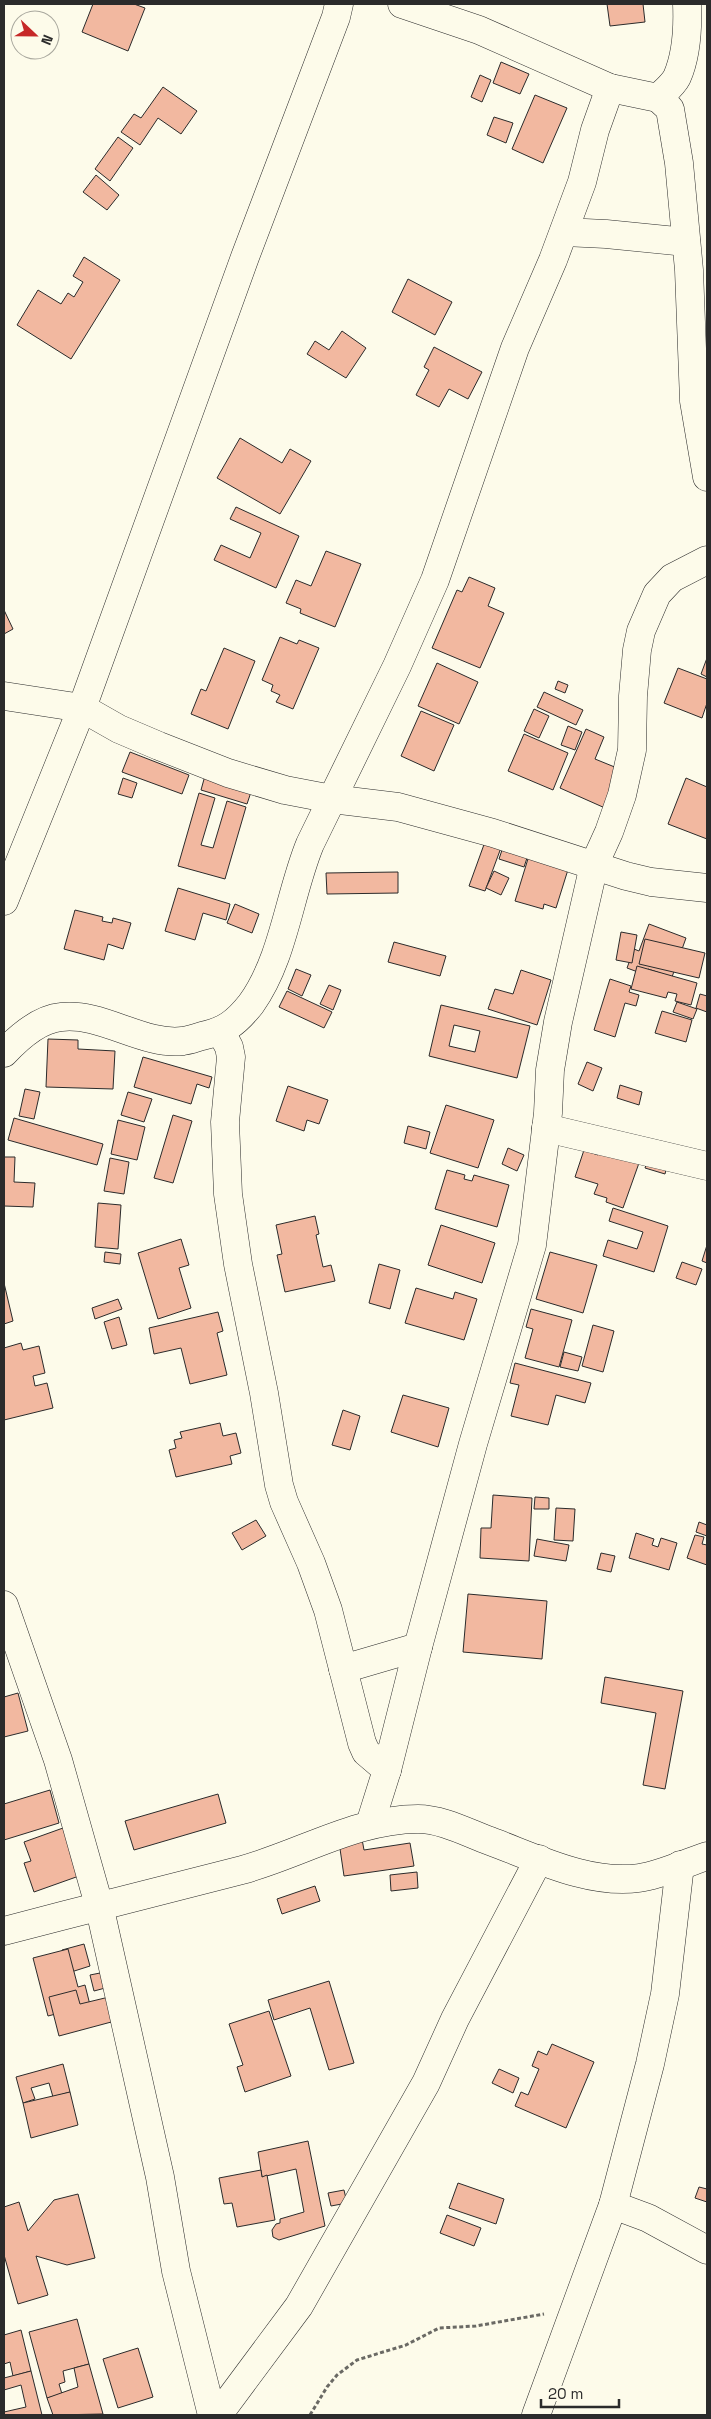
<svg xmlns="http://www.w3.org/2000/svg" width="711" height="2419" viewBox="0 0 711 2419" font-family="'Space Grotesk',sans-serif">
	<style>
		.building { fill: #f2b8a0; stroke: #2b2b2b; fill-rule: evenodd }
		.lines { fill: none; stroke-linecap: round; stroke-linejoin: round }
		.minor-casing { stroke: #2b2b2b; stroke-width: 29 }
		.path { stroke: #6a6964; stroke-width: 3; stroke-dasharray: 4 2.5; stroke-linecap: butt }
		.minor { stroke: #fdfbea; stroke-width: 28 }
	</style>
	<rect width="100%" height="100%" fill="#fdfbea"/>
	<g class="building">
		<path d="M93,4H134L145,8L128,51L82,32Z"/>
		<path d="M607,4H643L645,22L610,26Z"/>
		<path d="M501,62L529,74L520,94L493,83Z"/>
		<path d="M480,75L491,80L482,102L471,97Z"/>
		<path d="M163,87L197,111L181,134L158,118L140,145L121,132L134,114L141,118Z"/>
		<path d="M535,95L567,108L543,163L512,149Z"/>
		<path d="M494,117L513,123L506,143L487,135Z"/>
		<path d="M118,137L133,148L110,181L95,169Z"/>
		<path d="M96,175L119,195L107,210L83,192Z"/>
		<path d="M84,257L120,280L71,359L17,325L38,290L61,304L68,293L74,297L83,282L73,276Z"/>
		<path d="M408,279L452,302L435,335L392,312Z"/>
		<path d="M342,331L366,348L346,378L307,354L315,341L329,350Z"/>
		<path d="M434,347L482,372L468,399L449,389L439,407L416,395L429,370L424,367Z"/>
		<path d="M240,438L282,463L290,449L311,461L280,514L217,478Z"/>
		<path d="M236,507L299,536L276,588L214,560L221,545L250,558L261,533L230,519Z"/>
		<path d="M326,551L361,564L335,627L300,613L301,609L286,603L296,580L311,586Z"/>
		<path d="M469,577L495,588L488,606L504,613L480,668L432,648L457,590L462,592Z"/>
		<path d="M4,610L13,629L4,634Z"/>
		<path d="M280,637L297,644L299,640L319,648L293,709L276,702L280,695L271,691L273,685L262,680Z"/>
		<path d="M224,648L255,661L228,729L191,714L201,689L206,691Z"/>
		<path d="M707,658V677L701,674Z"/>
		<path d="M437,663L478,682L459,724L418,706Z"/>
		<path d="M678,668L707,679V703L702,718L664,703Z"/>
		<path d="M558,681L568,685L565,693L555,689Z"/>
		<path d="M544,692L583,710L576,725L537,707Z"/>
		<path d="M534,709L549,716L539,738L524,731Z"/>
		<path d="M421,711L454,725L434,771L401,756Z"/>
		<path d="M568,726L582,732L575,750L561,745Z"/>
		<path d="M586,729L604,737L595,759L622,770L605,808L560,788Z"/>
		<path d="M524,734L568,753L553,790L508,771Z"/>
		<path d="M130,752L189,775L182,794L122,772Z"/>
		<path d="M206,772L253,786L247,804L201,790Z"/>
		<path d="M123,778L137,783L132,798L118,794Z"/>
		<path d="M686,778L707,787V839L668,824Z"/>
		<path d="M199,793L215,798L201,845L213,848L227,801L246,807L225,879L178,866Z"/>
		<path d="M486,839L502,845L485,891L469,886Z"/>
		<path d="M504,844L529,852L524,867L499,859Z"/>
		<path d="M531,849L571,860L556,908L544,904L543,909L515,901Z"/>
		<path d="M494,871L509,878L501,895L486,888Z"/>
		<path d="M398,872V893L327,894L326,873Z"/>
		<path d="M178,888L230,904L226,920L203,913L195,940L165,931Z"/>
		<path d="M235,904L259,914L252,933L227,923Z"/>
		<path d="M75,910L103,917L102,921L112,923L113,918L131,923L123,949L108,944L104,960L64,949Z"/>
		<path d="M649,924L686,938L672,977L648,969L646,975L627,968L634,949L639,951Z"/>
		<path d="M621,932L637,935L632,963L616,960Z"/>
		<path d="M645,939L705,953L699,978L639,964Z"/>
		<path d="M394,942L446,956L440,976L388,962Z"/>
		<path d="M637,966L697,983L691,1005L675,1001L677,994L668,992L666,998L631,989Z"/>
		<path d="M296,969L311,975L302,996L288,989Z"/>
		<path d="M521,970L551,980L537,1025L488,1009L495,989L513,994Z"/>
		<path d="M610,979L631,986L629,992L639,995L636,1006L625,1003L615,1037L594,1030Z"/>
		<path d="M329,985L341,990L333,1010L320,1004Z"/>
		<path d="M287,991L332,1012L324,1028L279,1007Z"/>
		<path d="M700,994L707,996V1012L696,1008Z"/>
		<path d="M677,1002L697,1009L693,1019L673,1012Z"/>
		<path d="M441,1005L530,1026L517,1078L429,1056ZM454,1025L480,1031L475,1052L449,1046Z"/>
		<path d="M662,1011L692,1020L686,1042L655,1033Z"/>
		<path d="M48,1039L78,1040V1049L115,1051L113,1089L46,1087Z"/>
		<path d="M143,1057L212,1077L209,1088L197,1084L191,1104L134,1087Z"/>
		<path d="M587,1062L602,1068L593,1091L578,1084Z"/>
		<path d="M620,1085L642,1092L639,1105L617,1098Z"/>
		<path d="M288,1086L328,1100L319,1124L307,1120L304,1131L276,1121Z"/>
		<path d="M25,1089L40,1092L34,1119L19,1116Z"/>
		<path d="M128,1092L152,1099L144,1122L121,1115Z"/>
		<path d="M446,1105L494,1120L478,1168L430,1153Z"/>
		<path d="M173,1115L192,1121L173,1183L154,1178Z"/>
		<path d="M14,1118L103,1144L97,1165L8,1140Z"/>
		<path d="M118,1120L145,1127L137,1160L111,1154Z"/>
		<path d="M408,1126L430,1132L426,1149L404,1143Z"/>
		<path d="M508,1148L524,1155L517,1171L502,1164Z"/>
		<path d="M600,1149L639,1163L623,1208L606,1202L607,1198L594,1194L598,1184L575,1177L584,1150L598,1155Z"/>
		<path d="M650,1152L669,1157L665,1174L645,1168Z"/>
		<path d="M4,1157H15L14,1182L35,1183L33,1207L4,1206Z"/>
		<path d="M110,1158L129,1162L124,1194L104,1191Z"/>
		<path d="M447,1170L465,1175L464,1179L472,1181L474,1175L509,1185L497,1227L435,1209Z"/>
		<path d="M98,1203L121,1205L118,1249L95,1247Z"/>
		<path d="M613,1208L668,1226L654,1272L603,1256L608,1240L637,1249L643,1232L609,1221Z"/>
		<path d="M315,1216L319,1234L316,1235L323,1267L331,1265L335,1281L285,1292L277,1255L282,1254L276,1225Z"/>
		<path d="M441,1225L495,1243L482,1283L428,1265Z"/>
		<path d="M181,1239L189,1265L179,1268L191,1308L158,1319L138,1253Z"/>
		<path d="M707,1245V1263L702,1261Z"/>
		<path d="M105,1252L121,1254L120,1264L104,1262Z"/>
		<path d="M550,1252L597,1265L583,1313L536,1299Z"/>
		<path d="M682,1262L702,1269L696,1285L676,1278Z"/>
		<path d="M379,1264L400,1270L390,1309L369,1303Z"/>
		<path d="M4,1283L13,1321L4,1324Z"/>
		<path d="M416,1288L453,1299L455,1292L477,1299L464,1340L405,1323Z"/>
		<path d="M118,1299L122,1309L95,1319L92,1308Z"/>
		<path d="M531,1309L572,1320L559,1367L525,1358L533,1329L526,1327Z"/>
		<path d="M218,1312L223,1331L217,1333L227,1375L190,1384L181,1348L154,1354L149,1328Z"/>
		<path d="M119,1317L127,1345L112,1349L104,1322Z"/>
		<path d="M593,1325L614,1331L603,1372L582,1366Z"/>
		<path d="M21,1343L23,1350L39,1346L45,1373L33,1376L35,1386L47,1383L53,1408L4,1420V1348Z"/>
		<path d="M564,1352L582,1357L578,1371L560,1367Z"/>
		<path d="M515,1363L591,1383L585,1403L556,1395L548,1425L511,1416L519,1385L510,1383Z"/>
		<path d="M403,1395L449,1408L438,1447L391,1432Z"/>
		<path d="M343,1410L360,1416L350,1450L332,1445Z"/>
		<path d="M220,1423L223,1436L236,1433L241,1453L230,1456L232,1464L176,1477L169,1450L176,1448L174,1440L182,1438L180,1432Z"/>
		<path d="M493,1495L532,1498L529,1561L480,1558L481,1528H491Z"/>
		<path d="M535,1497L549,1498V1509H534Z"/>
		<path d="M556,1508L575,1509L573,1541L554,1540Z"/>
		<path d="M256,1520L266,1536L242,1550L232,1533Z"/>
		<path d="M699,1522L707,1525V1536L696,1532Z"/>
		<path d="M636,1533L654,1539L652,1545L658,1547L661,1538L677,1543L669,1570L629,1558Z"/>
		<path d="M695,1535L704,1537L702,1544L707,1545V1565L687,1558Z"/>
		<path d="M537,1539L569,1545L566,1561L534,1556Z"/>
		<path d="M601,1553L615,1556L611,1572L597,1569Z"/>
		<path d="M468,1594L547,1601L542,1659L463,1652Z"/>
		<path d="M605,1677L683,1691L665,1789L643,1785L656,1713L601,1703Z"/>
		<path d="M18,1693L28,1731L4,1737V1697Z"/>
		<path d="M50,1790L59,1823L4,1840V1804Z"/>
		<path d="M218,1794L226,1823L134,1850L125,1821Z"/>
		<path d="M63,1828L79,1876L34,1892L24,1863L31,1861L24,1842Z"/>
		<path d="M362,1839L364,1850L410,1843L414,1866L344,1876L339,1842Z"/>
		<path d="M417,1872L418,1888L391,1891L390,1875Z"/>
		<path d="M315,1886L320,1901L282,1914L277,1899Z"/>
		<path d="M84,1944L90,1966L68,1973L62,1950Z"/>
		<path d="M68,1949L78,1987L85,1985L90,2005L48,2016L33,1958Z"/>
		<path d="M105,1972L109,1987L94,1991L90,1975Z"/>
		<path d="M329,1981L354,2063L329,2070L310,2008L274,2020L268,2000Z"/>
		<path d="M76,1990L80,2004L109,1997L115,2021L59,2036L49,1997Z"/>
		<path d="M269,2011L291,2076L245,2092L237,2067L243,2065L229,2024Z"/>
		<path d="M552,2044L594,2062L566,2128L515,2106L521,2092L528,2095L539,2069L532,2066L538,2051L547,2055Z"/>
		<path d="M63,2064L70,2092L53,2097L49,2083L31,2088L35,2099L23,2103L16,2077Z"/>
		<path d="M499,2069L519,2078L513,2093L492,2083Z"/>
		<path d="M70,2092L78,2125L31,2138L23,2103Z"/>
		<path d="M308,2141L325,2226L279,2240L273,2237L272,2230L276,2224L280,2223V2219L304,2212L296,2169L262,2177L258,2152Z"/>
		<path d="M261,2170L262,2177L267,2175L275,2220L237,2227L232,2203L224,2204L219,2178Z"/>
		<path d="M458,2183L504,2199L496,2224L449,2208Z"/>
		<path d="M699,2187L707,2189V2202L695,2198Z"/>
		<path d="M344,2190L347,2203L331,2206L328,2193Z"/>
		<path d="M78,2194L95,2258L67,2265L36,2256L48,2295L18,2304L4,2255V2207L19,2202L28,2231L54,2200Z"/>
		<path d="M447,2215L481,2228L474,2246L440,2233Z"/>
		<path d="M77,2319L89,2364L63,2371L65,2382L59,2384L62,2394L47,2398L29,2332Z"/>
		<path d="M21,2330L31,2371L13,2376L10,2362L4,2364V2335Z"/>
		<path d="M138,2348L153,2397L118,2408L103,2359Z"/>
		<path d="M89,2364L103,2414L53,2415L47,2398L78,2387L74,2368Z"/>
		<path d="M31,2371L42,2415H4V2412L26,2407L21,2385L4,2390V2378Z"/>
	</g>
	<g class="lines">
		<defs>
			<g id="minor">
				<path d="M402,4L479,30L610,88L658,98L670,109L679,163L689,270L694,401L707,477"/>
				<path d="M658,98C664,92 673,85 677,77C687,54 688,28 687,4"/>
				<path d="M564,232L606,234L686,242"/>
				<path d="M4,696L82,708L119,729L159,746L228,773L285,790L332,799L398,807L493,833L626,876L651,882L707,888"/>
				<path d="M4,901L82,708L245,257L336,17L339,4"/>
				<path d="M221,1032L229,1047L231,1057L225,1122L228,1194L238,1264L264,1393L279,1485L284,1502L311,1563L328,1610L362,1743L366,1752L387,1770"/>
				<path d="M4,1053C18,1038 39,1019 61,1017C102,1012 143,1046 183,1041C189,1040 196,1038 202,1036C225,1031 236,1023 251,1004C284,958 289,895 310,844L397,666L435,580L515,348L553,260L582,182L595,130L610,88"/>
				<path d="M546,1128L707,1166"/>
				<path d="M4,1605L58,1760L99,1905L160,2177L176,2271L212,2415"/>
				<path d="M343,1669L418,1647"/>
				<path d="M370,1824L387,1770L418,1647L473,1444L532,1245L548,1113L550,1070L558,1022L594,865L609,832L622,795L632,750L633,696L637,650L641,631L657,594L672,578L707,560"/>
				<path d="M4,1931C83,1910 162,1891 242,1870C301,1854 356,1819 418,1819C442,1819 468,1833 490,1841C536,1858 589,1885 639,1878C662,1875 685,1863 707,1856"/>
				<path d="M613,2205L648,2218L707,2250"/>
				<path d="M218,2415L299,2306L426,2083L455,2019L539,1859"/>
				<path d="M536,2415L613,2205L650,2064L665,1994L680,1865"/>
			</g>
		</defs>
		<use href="#minor" class="minor-casing"/>
		<path class="path" d="M310,2415L327,2387L337,2375L357,2360L406,2345L439,2328L476,2326L544,2314"/>
		<use href="#minor" class="minor"/>
	</g>
	<rect width="711" height="2419" fill="none" stroke="#2b2b2b" stroke-width="10"/>
	<g transform="translate(35 35) rotate(112)"><circle r="24" fill="#fdfbea" stroke="#a9a89e"/>
	<path d="M0-4L9 19L0 12L-9 19Z" fill="#c62828"/>
	<text y="-8" font-size="14" font-weight="bold" text-anchor="middle" fill="#2b2b2b">N</text>
	</g>
	<path d="M541 2399v8h78v-8" fill="none" stroke="#2b2b2b" stroke-width="2.5"/>
	<text x="548" y="2399" font-size="15" fill="#2b2b2b" stroke="#fdfbea" stroke-width="4" paint-order="stroke">20 m</text>
</svg>
